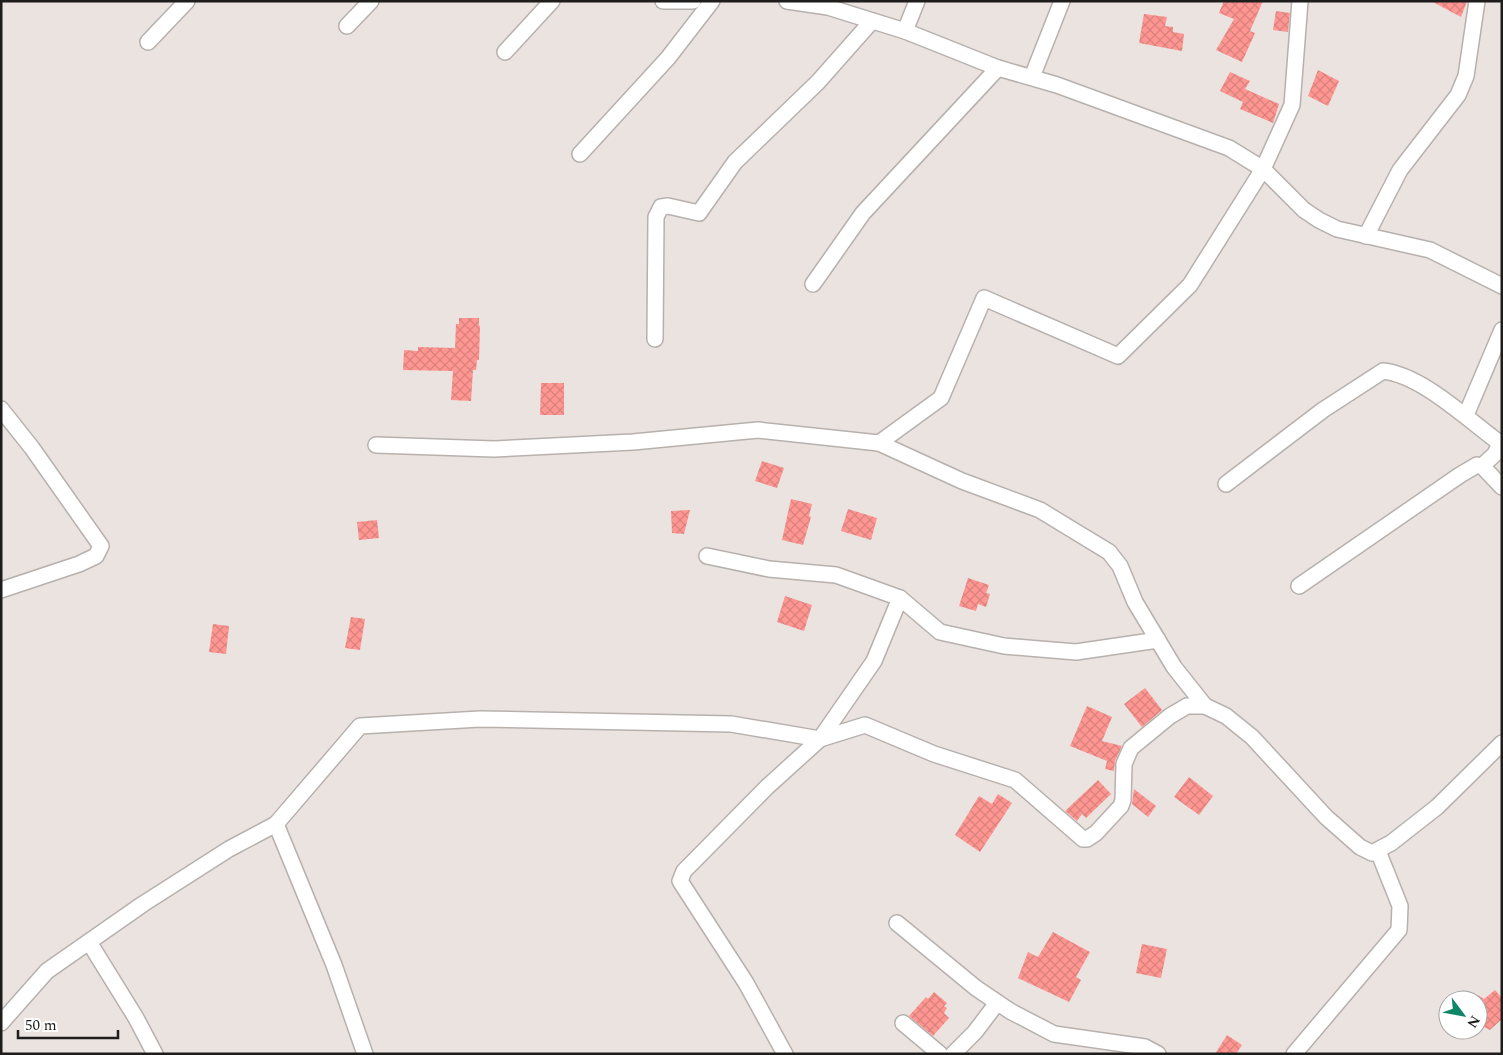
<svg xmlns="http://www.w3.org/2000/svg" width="1503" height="1055" viewBox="0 0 1503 1055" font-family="Spectral,serif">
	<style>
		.building { fill: url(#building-cross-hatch) }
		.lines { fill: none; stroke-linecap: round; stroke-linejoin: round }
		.minor-casing { stroke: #b7b1ae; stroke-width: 18 }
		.minor { stroke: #fff; stroke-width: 15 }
	</style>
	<defs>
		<pattern id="building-cross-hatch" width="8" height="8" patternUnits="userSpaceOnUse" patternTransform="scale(1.25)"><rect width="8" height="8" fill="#ff9692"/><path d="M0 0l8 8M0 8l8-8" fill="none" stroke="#da817d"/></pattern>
	</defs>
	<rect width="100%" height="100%" fill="#eae3e0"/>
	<g class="building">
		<path d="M1224,1H1263L1250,31L1255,33L1242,62L1216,50L1234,19L1219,13Z"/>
		<path d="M1431,1H1467L1461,17Z"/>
		<path d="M1276,11L1290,13L1288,32L1273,30Z"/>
		<path d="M1144,14L1167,17L1165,26L1173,27V32L1184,34L1182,51L1139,43Z"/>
		<path d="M1318,70L1339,81L1328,106L1308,96Z"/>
		<path d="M1230,72L1250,81L1245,89L1279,104L1273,123L1240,109L1243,102L1220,91Z"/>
		<path d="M459,318H479V326H480L479,360H477L476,370H473L471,401L451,400L453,371L403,370L404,350L418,351V347L455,348L456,324H459Z"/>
		<path d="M541,383H564V415H540Z"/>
		<path d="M762,461L784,468L777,488L755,481Z"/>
		<path d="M791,499L812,504L809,516L811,517L803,545L782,540Z"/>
		<path d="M848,509L877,518L871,540L841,531Z"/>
		<path d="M690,510L684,534L672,533L671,511Z"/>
		<path d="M377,520L379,538L359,540L357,522Z"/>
		<path d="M968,578L989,585L986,593L990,594L986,607L978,604L976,611L959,606Z"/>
		<path d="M785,596L812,605L804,631L777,622Z"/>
		<path d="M351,617L365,619L360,650L345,648Z"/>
		<path d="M213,624L229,626L226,654L209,652Z"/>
		<path d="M1145,688L1162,710L1142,727L1124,704Z"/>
		<path d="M1087,706L1112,717L1102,741L1122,746L1115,761L1114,771L1105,769L1107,761L1070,746Z"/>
		<path d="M1189,777L1213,796L1199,815L1174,797Z"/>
		<path d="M1098,780L1111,794L1086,818L1082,814L1077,821L1065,811Z"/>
		<path d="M1134,789L1156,806L1148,817L1132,804Z"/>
		<path d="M998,794L1012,803L980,852L955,835L979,796L992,804Z"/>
		<path d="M1053,932L1090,952L1076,977L1081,980L1069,1002L1018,978L1028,952L1038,957Z"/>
		<path d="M1142,944L1167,949L1161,978L1136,973Z"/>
		<path d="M1495,990L1502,998V1019L1490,1030L1478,1024V995L1484,999Z"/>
		<path d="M934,992L947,1003L944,1006L947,1008L944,1013L949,1018L933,1036L909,1016L926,997L928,999Z"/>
		<path d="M1227,1035L1242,1045L1236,1054H1215Z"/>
	</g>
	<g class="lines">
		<defs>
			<g id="minor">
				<path d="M663,1H693"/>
				<path d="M787,1L828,7L905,31L998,68L1057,85L1229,148L1263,169L1304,210L1319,220L1337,229L1430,250L1502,286"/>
				<path d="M347,26L371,1"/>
				<path d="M905,31L917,1"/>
				<path d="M148,42L187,1"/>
				<path d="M505,52L552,1"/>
				<path d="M1032,77L1062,1"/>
				<path d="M580,154L668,58L712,1"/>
				<path d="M1366,236L1400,170L1458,95L1466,76L1477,1"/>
				<path d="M813,284L863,213L998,68"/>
				<path d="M655,339L656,217L661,207L668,206L699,213L735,162L818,82L872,21"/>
				<path d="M1,409L32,448L101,546L96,556L79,564L1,590"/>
				<path d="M1466,415L1502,330"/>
				<path d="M879,443L941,398L984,298L1118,356L1190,285L1263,169L1292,105L1300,1"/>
				<path d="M376,445L494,449L633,442L758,430L879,443L962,481L1040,510L1109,552L1120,566L1135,602L1174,667L1205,706L1226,716L1252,737L1326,817L1360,847L1372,853L1391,843L1437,807L1502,743"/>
				<path d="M1482,466L1502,487"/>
				<path d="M1226,484L1323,410L1383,371C1422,375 1468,420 1500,443L1495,454L1482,466L1477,465L1460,475L1299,586"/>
				<path d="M707,556L769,569L836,575L900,598L940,632L1004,646L1076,652L1158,640"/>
				<path d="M276,824L334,965L365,1054"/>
				<path d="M897,923L976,988L1010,1011L1054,1034L1145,1047L1158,1054"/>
				<path d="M89,942L136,1018L155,1054"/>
				<path d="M1,1023L47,971L143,904L229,849L276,824L360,726L480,719L731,724L820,739L865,725L934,754L1015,780L1083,839H1087L1096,833L1121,806L1123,800L1124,764L1131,748L1170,716L1187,706H1205"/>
				<path d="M903,1023L940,1054"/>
				<path d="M785,1054L746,983L680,881L684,871L694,861L767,787L820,739L874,661L900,598"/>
				<path d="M953,1054L975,1032L997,1003"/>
				<path d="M1294,1054L1399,930L1400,906L1378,851"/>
			</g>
		</defs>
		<use href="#minor" class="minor-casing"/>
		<use href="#minor" class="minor"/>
	</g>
	<rect width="1503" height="1055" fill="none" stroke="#1f1d1c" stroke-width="5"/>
	<g transform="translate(1463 1015) rotate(122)"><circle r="24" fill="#ffffff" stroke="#a5a5a4"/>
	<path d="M0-4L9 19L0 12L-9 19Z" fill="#0f8667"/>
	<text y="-8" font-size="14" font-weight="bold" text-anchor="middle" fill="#1f1d1c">N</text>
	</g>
	<path d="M18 1030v8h100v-8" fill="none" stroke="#1f1d1c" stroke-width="2.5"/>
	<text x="25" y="1030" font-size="15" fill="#1f1d1c" stroke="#ffffff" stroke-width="4" paint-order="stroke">50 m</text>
</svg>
